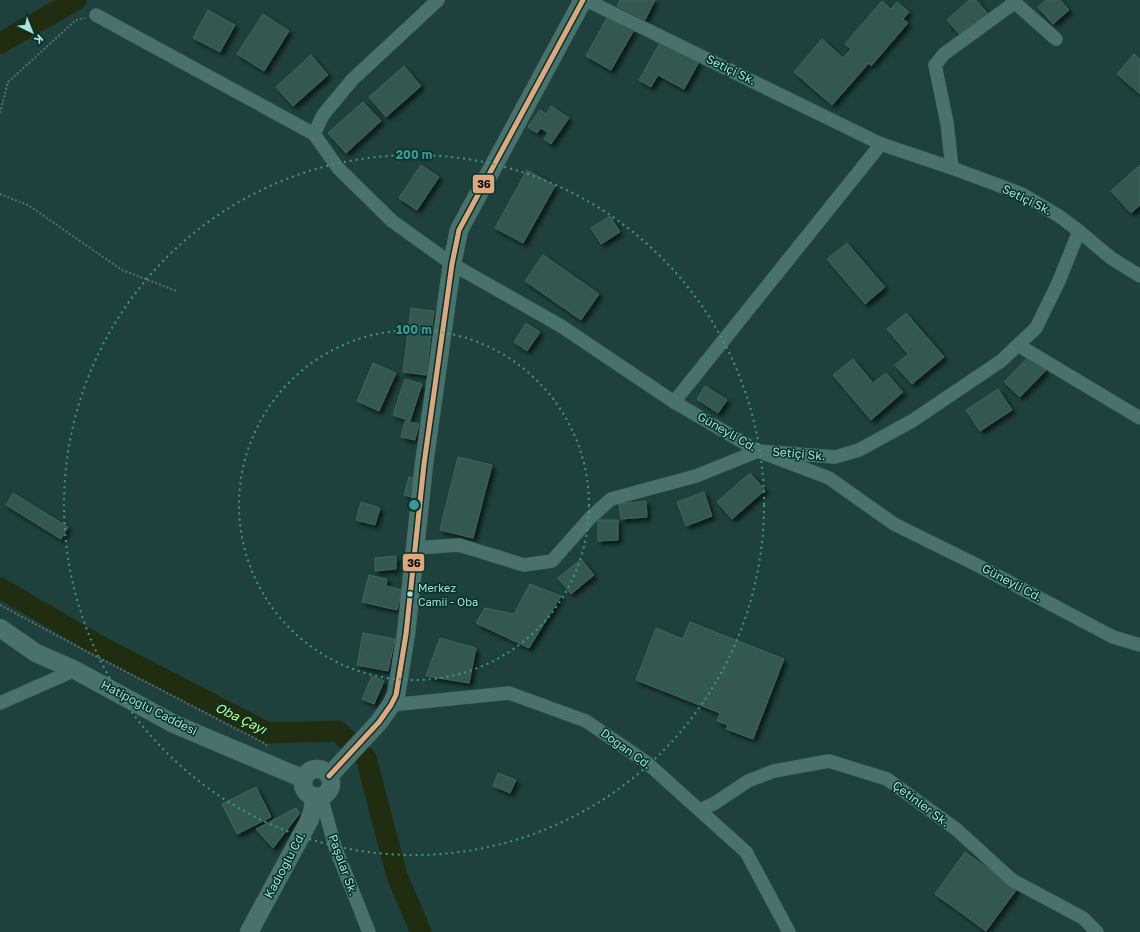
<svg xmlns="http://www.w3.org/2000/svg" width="1140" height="932" viewBox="0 0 1140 932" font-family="'Golos Text',sans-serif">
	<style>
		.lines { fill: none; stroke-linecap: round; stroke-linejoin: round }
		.river { stroke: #212d10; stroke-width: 21 }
		.building { fill: #335951; stroke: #42645c; filter: url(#shadow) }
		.street-casing { stroke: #3f5c58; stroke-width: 14 }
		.secondary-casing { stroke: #3f5c58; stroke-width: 19 }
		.path { stroke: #51726f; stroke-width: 2; stroke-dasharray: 2 2; stroke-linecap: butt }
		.street { stroke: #49726d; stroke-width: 13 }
		.secondary { stroke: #49726d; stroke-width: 18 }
		.bus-1-casing { stroke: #00332e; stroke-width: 8 }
		.bus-1 { stroke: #dfa77e; stroke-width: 5 }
		.ring { fill: none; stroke: #3f968e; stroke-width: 2; stroke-dasharray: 2 4 }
		.bus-dot { fill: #afdfd8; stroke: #00332e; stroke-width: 1.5 }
		.labels { text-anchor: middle; stroke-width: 3; stroke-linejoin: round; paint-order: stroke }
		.bus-label { font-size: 11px; fill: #afdfd8; stroke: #00332e; text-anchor: start }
		.street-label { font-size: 12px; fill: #afdfd8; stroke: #00332e }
		.water-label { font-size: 13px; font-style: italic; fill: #ccf677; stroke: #00332e }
		.centre { fill: #3f968e; stroke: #00332e; stroke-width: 2 }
		.ring-label { font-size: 12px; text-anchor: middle; font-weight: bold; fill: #3f968e; stroke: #00332e; stroke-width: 3; stroke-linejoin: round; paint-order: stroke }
		.line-badge { stroke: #00332e; stroke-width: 1.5 }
		.pale-badge-label { font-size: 11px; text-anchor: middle; font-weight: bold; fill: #111 }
	</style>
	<defs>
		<filter id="shadow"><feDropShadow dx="3.5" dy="3.5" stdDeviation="2" flood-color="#0009"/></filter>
	</defs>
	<rect width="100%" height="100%" fill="#1e413d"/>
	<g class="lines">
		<g class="river">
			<path d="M0,43L76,0"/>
			<path d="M0,588L100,646L268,733L338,731L366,758L397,876L421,932"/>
		</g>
	</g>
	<g class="building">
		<path d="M620,0H655L645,20L617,6Z"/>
		<path d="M969,0H976L989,15L963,38L947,20Z"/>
		<path d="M1046,0H1060L1069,10L1053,24L1038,7Z"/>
		<path d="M882,1L891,9L897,2L909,12L903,19L908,23L871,66L869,63L832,105L794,72L822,39L843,58L851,49L845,44Z"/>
		<path d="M208,10L235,25L220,52L193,38Z"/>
		<path d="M263,14L289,31L264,71L237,54Z"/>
		<path d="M608,16L634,30L611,70L586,56Z"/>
		<path d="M661,41L699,62L684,89L658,75L651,87L639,80Z"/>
		<path d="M1134,54L1140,59V94L1117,74Z"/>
		<path d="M311,55L328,75L293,106L276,87Z"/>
		<path d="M404,66L421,86L386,117L369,97Z"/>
		<path d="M363,102L381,121L346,153L328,133Z"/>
		<path d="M551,106L569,118L551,144L544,139L548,133L541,128L537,133L528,127L540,110L546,114Z"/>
		<path d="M421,165L439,177L417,210L399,198Z"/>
		<path d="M1140,165V205L1131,213L1111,191Z"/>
		<path d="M527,170L555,186L523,243L495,228Z"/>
		<path d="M610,216L620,232L601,244L591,228Z"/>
		<path d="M847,243L885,287L865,304L827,259Z"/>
		<path d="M543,255L599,294L581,320L525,281Z"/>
		<path d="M411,308L434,311L426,375L403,372Z"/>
		<path d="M906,313L944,357L912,384L895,365L908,354L887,329Z"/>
		<path d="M526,323L540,332L527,351L514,342Z"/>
		<path d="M1030,355L1046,370L1020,397L1004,382Z"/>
		<path d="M853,359L873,383L886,373L903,392L871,420L833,375Z"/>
		<path d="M373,363L396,373L379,411L357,401Z"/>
		<path d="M405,379L422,384L410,421L393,415Z"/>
		<path d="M705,386L727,400L718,413L697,399Z"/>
		<path d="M998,389L1012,410L980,431L966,410Z"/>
		<path d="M405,421L419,424L415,440L401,437Z"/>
		<path d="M458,457L492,465L473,538L440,530Z"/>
		<path d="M750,473L765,490L732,519L717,502Z"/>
		<path d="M409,477L418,479L413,497L404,495Z"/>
		<path d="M704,492L712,516L686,526L677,502Z"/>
		<path d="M13,493L68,527L61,539L6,505Z"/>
		<path d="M646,501L647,517L621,519L619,504Z"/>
		<path d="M361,502L380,508L375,525L356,520Z"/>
		<path d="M598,520H618V540L598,541Z"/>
		<path d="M396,556V569L375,571V558Z"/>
		<path d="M581,559L594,575L571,594L558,578Z"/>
		<path d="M369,575L387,579L386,586L402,590L397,610L362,602Z"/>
		<path d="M530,584L561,596L529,648L476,623L485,608L514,614Z"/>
		<path d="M690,622L784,659L753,739L726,729L728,725L717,721L720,713L636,680L656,628L683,639Z"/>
		<path d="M363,633L395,639L388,671L357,665Z"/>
		<path d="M440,638L476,648L469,683L426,676Z"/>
		<path d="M372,676L384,681L374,704L362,699Z"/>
		<path d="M498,773L516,780L510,793L493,786Z"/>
		<path d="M256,787L271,817L237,834L222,804Z"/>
		<path d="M296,808L300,813L273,848L256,829Z"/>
		<path d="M965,852L1017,889L986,931L935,894Z"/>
	</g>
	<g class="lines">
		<defs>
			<g id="street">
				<path d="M438,0L352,80L323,115L314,134L338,168L392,221L452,264L561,326L674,402L758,451L829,478L894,524L979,566L1113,637L1140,645"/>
				<path d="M1012,0L1056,39"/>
				<path d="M96,15L314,134"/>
				<path d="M952,168L947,123L935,65L944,54L1014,3"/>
				<path d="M1079,231L1111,258L1140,276"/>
				<path d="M1018,345L1140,418"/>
				<path d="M674,402L881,144"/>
				<path d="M415,548L459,545L524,565L552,561L591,517L611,499L696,476L758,451L835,457L859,450L912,421L1001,361L1036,328L1059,281L1079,231L1059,216L1022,194L952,168L881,144L586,0"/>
				<path d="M0,703L75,670"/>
				<path d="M391,705L509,693L586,721L646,762L746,852L789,932"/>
				<path d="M321,796L335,847L369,932"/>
				<path d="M700,810L715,803L748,781L774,771L829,761L887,779L956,829L1012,880L1083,918L1097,932"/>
			</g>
			<g id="secondary">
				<path d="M0,628L36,653L75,670L174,724L304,779"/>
				<circle cx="317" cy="783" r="14"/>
				<path d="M329,776L379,722L391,705L396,695L398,683L406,634L424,464L452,264L459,230L583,0"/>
				<path d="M249,932L309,821L313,809L314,796"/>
			</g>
		</defs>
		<use href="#street" class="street-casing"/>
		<use href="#secondary" class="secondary-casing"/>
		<g class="path">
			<path d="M0,113L8,82L76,20L85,18"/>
			<path d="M0,194L28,205L122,270L177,291"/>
			<path d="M0,605L84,650L264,743L268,747"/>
		</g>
		<use href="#street" class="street"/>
		<use href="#secondary" class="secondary"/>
		<defs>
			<path id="bus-1" d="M329,776L379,722L391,705L396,695L398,683L406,634L424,464L452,264L459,230L583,0"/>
		</defs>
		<use href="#bus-1" class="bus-1-casing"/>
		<use href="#bus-1" class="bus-1"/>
	</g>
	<g class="ring">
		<circle cx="414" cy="505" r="175"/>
		<circle cx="414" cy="505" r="350"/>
	</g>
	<circle class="bus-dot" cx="410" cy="594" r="3.5"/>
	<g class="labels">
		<g class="bus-label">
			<text x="418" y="592">Merkez<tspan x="418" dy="14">Camii - Oba</tspan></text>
		</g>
		<g class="street-label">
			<text transform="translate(731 70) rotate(26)" y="4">Setiçi Sk.</text>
			<text transform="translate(1027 200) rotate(26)" y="4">Setiçi Sk.</text>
			<text transform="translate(727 432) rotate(30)" y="4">Güneyli Cd.</text>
			<text transform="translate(799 454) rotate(5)" y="4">Setiçi Sk.</text>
			<text transform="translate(1012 583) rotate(28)" y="4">Güneyli Cd.</text>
			<text transform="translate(149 708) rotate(27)" y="4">Hatipoğlu Caddesi</text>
			<text transform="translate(626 749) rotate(36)" y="4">Doğan Cd.</text>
			<text transform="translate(921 804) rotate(37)" y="4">Çetinler Sk.</text>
			<text transform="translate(285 865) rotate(-62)" y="4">Kadıoğlu Cd.</text>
			<text transform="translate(343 865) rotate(70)" y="4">Paşalar Sk.</text>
		</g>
		<g class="water-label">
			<text transform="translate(241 718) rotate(26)" y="5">Oba Çayı</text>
		</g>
	</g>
	<circle cx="414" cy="505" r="6" class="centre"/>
	<g class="ring-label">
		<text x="414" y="159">200 m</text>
		<text x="414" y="334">100 m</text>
	</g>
	<g class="line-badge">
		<rect x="472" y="174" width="23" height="20" rx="4" fill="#dfa77e"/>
		<rect x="402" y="553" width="23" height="19" rx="4" fill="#dfa77e"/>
	</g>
	<g class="pale-badge-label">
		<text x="484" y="188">36</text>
		<text x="414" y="567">36</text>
	</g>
	<g transform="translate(32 32) rotate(137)" stroke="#00332e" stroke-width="3" paint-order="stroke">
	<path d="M0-3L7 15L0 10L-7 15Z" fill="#afdfd8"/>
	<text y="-6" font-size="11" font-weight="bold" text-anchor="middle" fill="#afdfd8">K</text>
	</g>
</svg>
